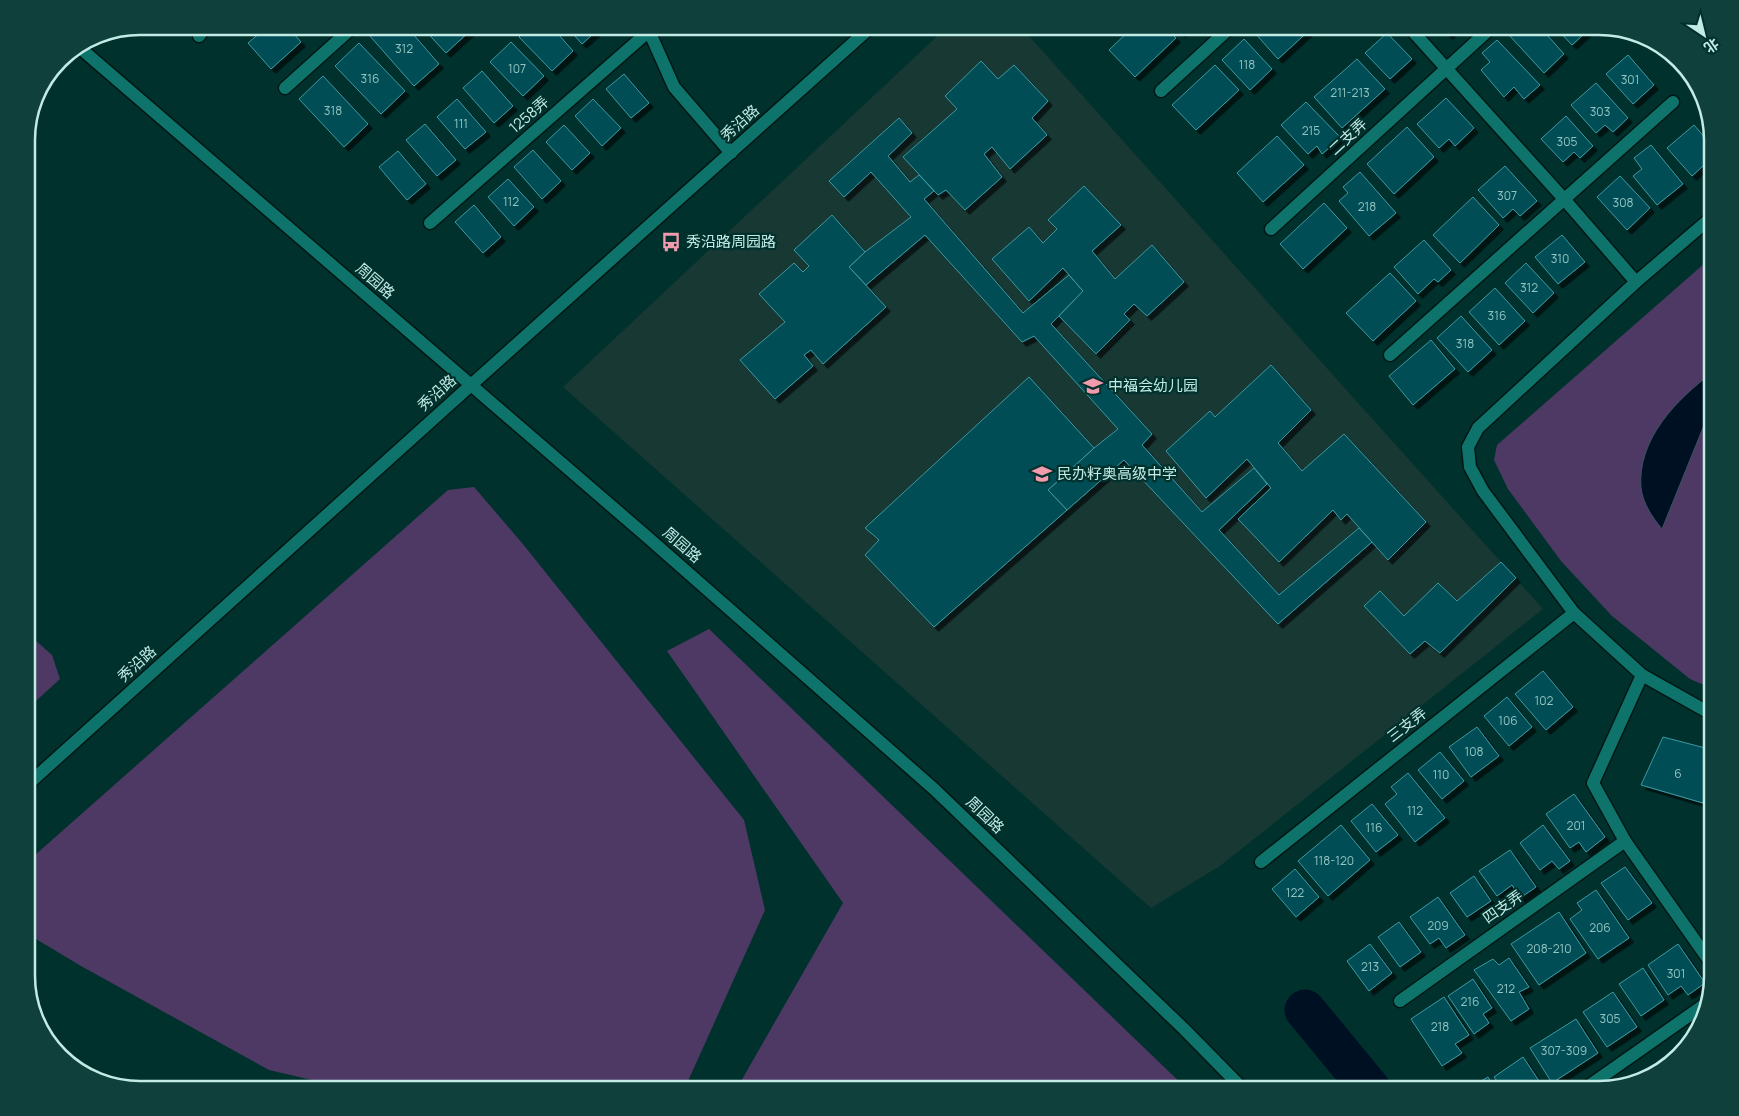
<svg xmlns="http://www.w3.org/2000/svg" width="1739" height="1116" viewBox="0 0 1739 1116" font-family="Manrope,'Noto Sans SC',sans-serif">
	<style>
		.built { fill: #183834 }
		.green { fill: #4e3965 }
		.water { fill: #001023; stroke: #3a525d }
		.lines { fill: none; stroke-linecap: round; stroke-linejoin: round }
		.river { stroke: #001023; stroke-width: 41 }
		.building { fill: #014d54; stroke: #3d98a2; filter: url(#shadow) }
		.minor-casing { stroke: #001714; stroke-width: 15 }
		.tertiary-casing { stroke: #001714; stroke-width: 15 }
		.secondary-casing { stroke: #001714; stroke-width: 15 }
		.minor { stroke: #0e746b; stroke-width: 12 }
		.tertiary { stroke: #0e746b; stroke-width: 12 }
		.secondary { stroke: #0e746b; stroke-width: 12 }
		.labels { text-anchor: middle; stroke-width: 4.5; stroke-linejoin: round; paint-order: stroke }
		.number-label { font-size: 12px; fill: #92c4c1 }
		.street-label { font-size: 15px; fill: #c2ebe5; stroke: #00312d }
		.poi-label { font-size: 15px; fill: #c2ebe5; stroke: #00312d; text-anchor: start }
		.rim { fill: none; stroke: #c2ebe5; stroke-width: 2.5 }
	</style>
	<defs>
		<filter id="shadow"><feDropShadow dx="4.5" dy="4.5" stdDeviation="0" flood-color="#0009"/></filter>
	</defs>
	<rect width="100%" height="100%" fill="#00312d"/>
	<path class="built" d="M948,26H1020L1543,609L1220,866L1151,908L563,387Z"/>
	<g class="green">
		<path d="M1713,256V689L1690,679L1612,616L1561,561L1508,489L1494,460L1497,445Z"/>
		<path d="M474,487L522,543L744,820L765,910L684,1090H355L269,1070L81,966L26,933V863L448,490Z"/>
		<path d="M709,629L1188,1090H736L843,903L667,651Z"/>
		<path d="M26,632L52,655L60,679L26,710Z"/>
	</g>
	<path class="water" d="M1713,372V403L1662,529C1653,518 1643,504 1641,488C1637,439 1677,399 1713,372Z"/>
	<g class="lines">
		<path class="river" d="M1305,1010L1371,1090"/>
	</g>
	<g class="building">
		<path d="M257,26H287L301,42L271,69L248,43L261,32Z"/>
		<path d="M379,26H406L439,64L414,86L369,35Z"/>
		<path d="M421,26H467L471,30L446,53Z"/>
		<path d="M530,26H551L573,51L552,71L519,37Z"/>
		<path d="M566,26H602L582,44Z"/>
		<path d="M1134,26H1164L1176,38L1135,77L1109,50Z"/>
		<path d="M1175,26H1188L1181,33Z"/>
		<path d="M1260,26H1314L1278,59L1254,32Z"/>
		<path d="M1439,26H1458L1448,35Z"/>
		<path d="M1519,26H1539L1564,54L1544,73L1509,35Z"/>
		<path d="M1554,26H1593L1572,45Z"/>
		<path d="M1387,33L1412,59L1390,79L1365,53Z"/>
		<path d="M1244,39L1272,69L1250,90L1222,60Z"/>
		<path d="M1497,40L1540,85L1524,99L1514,87L1504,97L1481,70L1490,62L1482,53Z"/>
		<path d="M511,42L544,76L523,96L490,62Z"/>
		<path d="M359,43L405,91L381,114L335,66Z"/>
		<path d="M1628,55L1654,85L1633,104L1606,74Z"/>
		<path d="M1357,59L1385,89L1342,128L1314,97Z"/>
		<path d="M981,61L998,79L1014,65L1048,101L1032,118L1047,135L1010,169L992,147L984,154L1002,177L965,210L946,190L938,195L903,157L957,109L945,96Z"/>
		<path d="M1215,65L1239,90L1196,130L1172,105Z"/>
		<path d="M482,71L513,106L494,123L463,88Z"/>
		<path d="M624,74L649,103L631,118L606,89Z"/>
		<path d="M323,76L368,124L344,147L299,99Z"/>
		<path d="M1596,83L1628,118L1613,132L1605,125L1596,133L1571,105Z"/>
		<path d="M1446,98L1474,128L1455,146L1449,139L1439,148L1417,124Z"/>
		<path d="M457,99L486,132L465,149L437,117Z"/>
		<path d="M593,99L621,128L602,146L575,116Z"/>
		<path d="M1306,102L1341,138L1322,154L1317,146L1308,154L1281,125Z"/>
		<path d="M1566,116L1593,146L1580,158L1574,152L1563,162L1541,139Z"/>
		<path d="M899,118L912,133L888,156L910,182L919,175L934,191L924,199L1023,313L1069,275L1083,291L1051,324L1152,434L1142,445L1202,512L1254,468L1267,484L1219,530L1279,595L1359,528L1372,542L1278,624L1124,460L1067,510L1048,490L1094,448L1118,429L1034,336L1022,342L925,235L866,285L849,267L865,252L911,217L871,172L844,197L829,181Z"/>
		<path d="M425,124L456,160L437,176L406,140Z"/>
		<path d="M564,125L590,153L572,170L546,142Z"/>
		<path d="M1694,125L1713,147V157L1692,176L1667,148Z"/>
		<path d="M1407,127L1434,157L1394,194L1367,164Z"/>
		<path d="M1277,136L1304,165L1263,202L1237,173Z"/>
		<path d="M1651,145L1683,184L1657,205L1633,176L1642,169L1634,158Z"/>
		<path d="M533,150L561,181L542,199L514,167Z"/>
		<path d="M398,151L426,184L407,200L379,167Z"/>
		<path d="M1505,166L1537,201L1520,216L1513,209L1503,218L1478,190Z"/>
		<path d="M1360,172L1396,213L1369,236L1339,201L1348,193L1343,187Z"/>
		<path d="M1620,176L1650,208L1627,230L1597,197Z"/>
		<path d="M508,179L534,207L514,226L488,197Z"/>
		<path d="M1084,186L1121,225L1092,251L1115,279L1152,245L1184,282L1147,316L1134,304L1124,314L1130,320L1096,354L1059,316L1083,291L1063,268L1029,301L992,259L1029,227L1043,243L1057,229L1048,220Z"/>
		<path d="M1473,197L1499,225L1460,263L1433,235Z"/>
		<path d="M1324,203L1347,228L1303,269L1280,244Z"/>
		<path d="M474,205L501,237L483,253L455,222Z"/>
		<path d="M832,215L865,252L849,267L886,307L823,364L811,350L804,355L813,366L775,399L740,360L785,322L759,294L794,263L803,272L809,266L794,250Z"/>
		<path d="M1562,235L1585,262L1558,284L1535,257Z"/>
		<path d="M1424,240L1451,270L1438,282L1434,279L1418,294L1394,267Z"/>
		<path d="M1526,263L1554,293L1533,313L1505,283Z"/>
		<path d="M1390,273L1416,301L1373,341L1346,313Z"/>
		<path d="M1495,288L1525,321L1499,345L1469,312Z"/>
		<path d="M1461,316L1492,350L1468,372L1437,338Z"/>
		<path d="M1431,340L1455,369L1413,405L1389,376Z"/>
		<path d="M1271,365L1311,410L1278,443L1302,471L1344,434L1426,522L1388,560L1347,514L1341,520L1333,510L1279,562L1238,519L1271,488L1247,459L1206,498L1166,451L1210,411L1215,417Z"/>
		<path d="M1029,377L1094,448L1048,490L1067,510L934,627L865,555L879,540L865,528Z"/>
		<path d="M1501,562L1516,578L1440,653L1425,641L1410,654L1364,606L1380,591L1404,616L1438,583L1457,601Z"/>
		<path d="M1543,671L1573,707L1546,730L1515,694Z"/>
		<path d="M1507,697L1532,727L1509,746L1484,716Z"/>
		<path d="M1477,727L1499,756L1471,777L1449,747Z"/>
		<path d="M1663,737L1713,750V763L1703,803L1641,785Z"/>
		<path d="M1440,752L1464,781L1442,799L1418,770Z"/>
		<path d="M1713,763V805L1703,803Z"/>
		<path d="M1408,773L1445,818L1415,842L1385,804L1397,794L1391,787Z"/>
		<path d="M1574,794L1605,837L1586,852L1579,842L1570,848L1546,814Z"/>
		<path d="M1372,804L1398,835L1376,852L1351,821Z"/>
		<path d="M1341,825L1370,860L1328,896L1298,861Z"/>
		<path d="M1543,825L1570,861L1559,869L1552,861L1540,870L1520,843Z"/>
		<path d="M1510,850L1536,887L1520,898L1512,885L1497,896L1479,871Z"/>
		<path d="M1625,867L1652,903L1628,920L1601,883Z"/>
		<path d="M1295,869L1319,897L1296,917L1272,889Z"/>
		<path d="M1474,876L1491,901L1467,917L1450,893Z"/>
		<path d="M1596,890L1629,938L1598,959L1570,919L1582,910L1577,903Z"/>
		<path d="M1438,897L1465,935L1446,948L1439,938L1430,944L1410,917Z"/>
		<path d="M1559,912L1586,953L1539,985L1511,944Z"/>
		<path d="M1399,922L1421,952L1400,967L1378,937Z"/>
		<path d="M1370,944L1392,973L1369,991L1347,961Z"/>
		<path d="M1678,944L1705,983L1688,995L1681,986L1668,995L1648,965Z"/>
		<path d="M1509,958L1529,987L1519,992L1529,1009L1511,1021L1474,970L1493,959L1499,965Z"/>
		<path d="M1643,968L1664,1000L1641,1016L1619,984Z"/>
		<path d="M1473,979L1492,1008L1483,1014L1489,1023L1474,1034L1448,996Z"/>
		<path d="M1613,992L1637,1027L1607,1047L1583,1012Z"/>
		<path d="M1444,997L1469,1035L1455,1044L1462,1053L1442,1066L1411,1019Z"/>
		<path d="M1576,1019L1598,1053L1552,1083L1530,1048Z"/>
		<path d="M1692,1039L1693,1040L1656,1075L1650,1076L1646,1071Z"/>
		<path d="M1523,1057L1545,1090H1503L1494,1077Z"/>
		<path d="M1488,1077L1495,1090H1466Z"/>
	</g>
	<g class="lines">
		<defs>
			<g id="minor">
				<path d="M652,26L649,31L674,87L731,153"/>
				<path d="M1408,26L1564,199L1636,282"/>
				<path d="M199,36L206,26"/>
				<path d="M285,88L354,26"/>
				<path d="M1161,91L1232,26"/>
				<path d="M1713,216L1636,282L1478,428L1468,447L1470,467L1483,491L1574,613L1642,675L1706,711L1713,713"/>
				<path d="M430,223L649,31"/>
				<path d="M1271,229L1493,26"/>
				<path d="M1390,355L1673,102"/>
				<path d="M1642,675L1593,783L1625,841L1713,966"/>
				<path d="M1261,862L1574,613"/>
				<path d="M1400,1001L1625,841"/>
				<path d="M1583,1090L1704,1005"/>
			</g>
			<path id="tertiary" d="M79,47L645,535L934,789L1184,1029L1244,1090"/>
			<path id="secondary" d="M26,786L471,385L872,26"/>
		</defs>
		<use href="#minor" class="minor-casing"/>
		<use href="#tertiary" class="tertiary-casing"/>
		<use href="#secondary" class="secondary-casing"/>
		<use href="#minor" class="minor"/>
		<use href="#tertiary" class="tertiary"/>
		<use href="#secondary" class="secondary"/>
	</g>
	<defs>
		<symbol id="bus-bare" viewBox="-9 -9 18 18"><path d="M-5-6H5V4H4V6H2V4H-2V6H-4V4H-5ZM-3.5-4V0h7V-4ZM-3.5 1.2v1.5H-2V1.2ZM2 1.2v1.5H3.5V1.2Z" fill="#f29aae" stroke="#00312d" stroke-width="2.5" paint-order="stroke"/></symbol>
		<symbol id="school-bare" viewBox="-9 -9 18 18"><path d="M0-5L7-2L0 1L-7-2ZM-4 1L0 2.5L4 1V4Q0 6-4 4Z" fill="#f29aae" stroke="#00312d" stroke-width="2.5" paint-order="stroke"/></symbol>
	</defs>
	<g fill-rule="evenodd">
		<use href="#bus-bare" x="657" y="228" width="28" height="28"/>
		<use href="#school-bare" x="1079" y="372" width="28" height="28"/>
		<use href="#school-bare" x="1028" y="460" width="28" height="28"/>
	</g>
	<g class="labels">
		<g class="number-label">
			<text x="404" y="53">312</text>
			<text x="1247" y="69">118</text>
			<text x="517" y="73">107</text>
			<text x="370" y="83">316</text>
			<text x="1630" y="84">301</text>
			<text x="1350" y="97">211-213</text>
			<text x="333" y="115">318</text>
			<text x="1600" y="116">303</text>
			<text x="461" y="128">111</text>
			<text x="1311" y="135">215</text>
			<text x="1567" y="146">305</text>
			<text x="1507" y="200">307</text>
			<text x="511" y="206">112</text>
			<text x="1623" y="207">308</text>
			<text x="1367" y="211">218</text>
			<text x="1560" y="263">310</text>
			<text x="1529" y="292">312</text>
			<text x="1497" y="320">316</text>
			<text x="1465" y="348">318</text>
			<text x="1544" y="705">102</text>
			<text x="1508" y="725">106</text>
			<text x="1474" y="756">108</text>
			<text x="1678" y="778">6</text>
			<text x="1441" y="779">110</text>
			<text x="1415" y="815">112</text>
			<text x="1576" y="830">201</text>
			<text x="1374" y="832">116</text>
			<text x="1334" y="865">118-120</text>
			<text x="1295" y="897">122</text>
			<text x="1438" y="930">209</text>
			<text x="1600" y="932">206</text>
			<text x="1549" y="953">208-210</text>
			<text x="1370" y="971">213</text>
			<text x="1676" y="978">301</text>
			<text x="1506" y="993">212</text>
			<text x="1470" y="1006">216</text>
			<text x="1610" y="1023">305</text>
			<text x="1440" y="1031">218</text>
			<text x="1564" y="1055">307-309</text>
		</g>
		<g class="street-label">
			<text transform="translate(529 115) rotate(-41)" y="5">1258弄</text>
			<text transform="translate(740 123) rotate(-42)" y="5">秀沿路</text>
			<text transform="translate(1348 137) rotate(-43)" y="5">二支弄</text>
			<text transform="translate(375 281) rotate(41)" y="5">周园路</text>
			<text transform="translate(437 393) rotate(-42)" y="5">秀沿路</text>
			<text transform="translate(682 545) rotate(41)" y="5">周园路</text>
			<text transform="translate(137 664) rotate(-42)" y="5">秀沿路</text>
			<text transform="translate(1407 725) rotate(-38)" y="5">三支弄</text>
			<text transform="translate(985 815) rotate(44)" y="5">周园路</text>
			<text transform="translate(1503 907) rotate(-35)" y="5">四支弄</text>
		</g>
		<g class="poi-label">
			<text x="686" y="247">秀沿路周园路</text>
			<text x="1108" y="391">中福会幼儿园</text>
			<text x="1057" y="479">民办籽奥高级中学</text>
		</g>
	</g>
	<path d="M0 0H1739V1116H0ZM140 35H1599A105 105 0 0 1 1704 140V976A105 105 0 0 1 1599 1081H140A105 105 0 0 1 35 976V140A105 105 0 0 1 140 35Z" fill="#10403c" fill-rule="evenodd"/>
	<path class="rim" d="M140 35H1599A105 105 0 0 1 1704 140V976A105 105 0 0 1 1599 1081H140A105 105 0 0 1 35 976V140A105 105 0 0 1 140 35Z"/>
	<g transform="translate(1704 35) rotate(145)" stroke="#00312d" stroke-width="4" paint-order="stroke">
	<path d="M0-4L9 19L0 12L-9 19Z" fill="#c2ebe5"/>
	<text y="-8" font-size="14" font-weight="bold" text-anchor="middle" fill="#c2ebe5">北</text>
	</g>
</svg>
